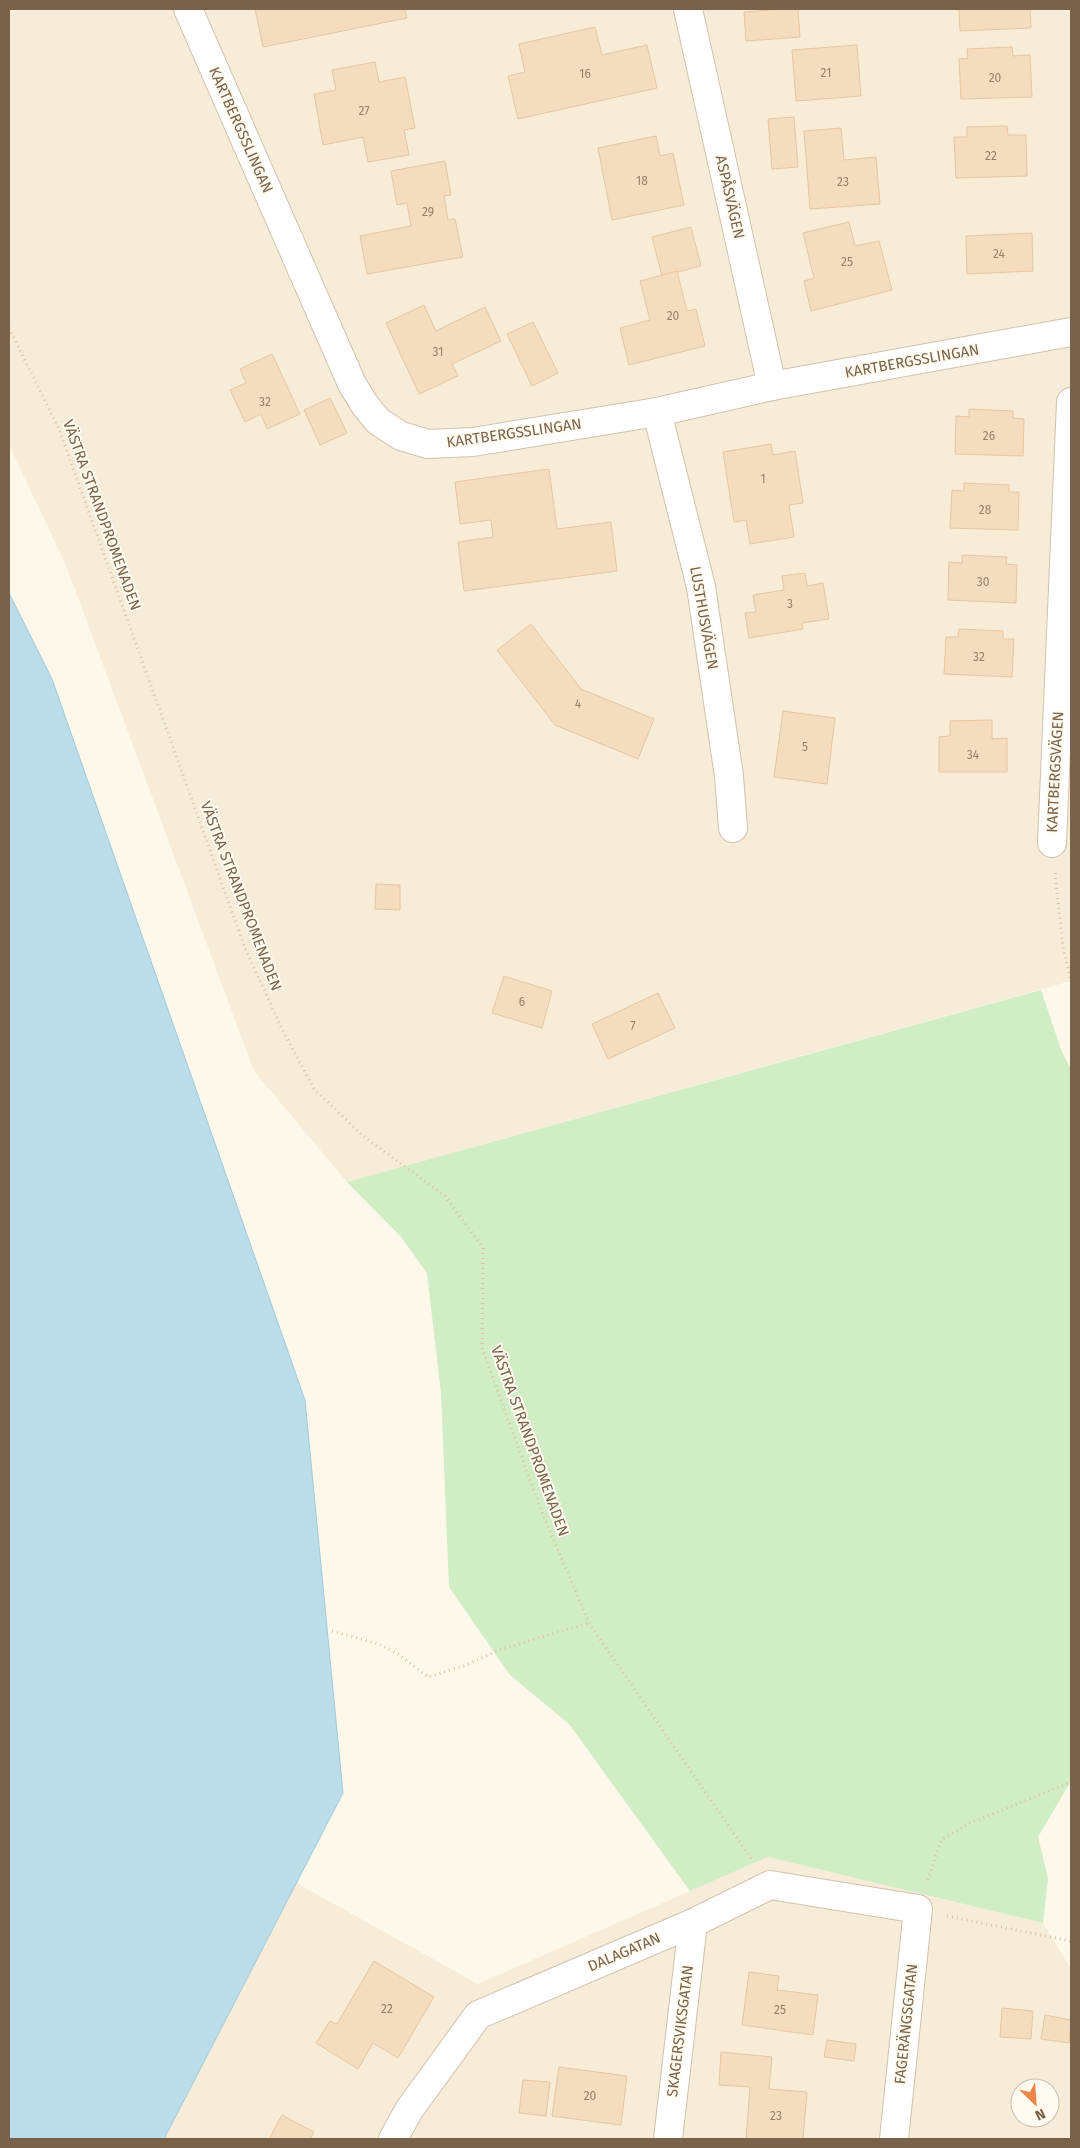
<svg xmlns="http://www.w3.org/2000/svg" width="1080" height="2148" viewBox="0 0 1080 2148" font-family="'Fira Sans',sans-serif">
	<style>
		.residential { fill: #f6ecd7; fill-rule: evenodd }
		.green { fill: #d0edc6 }
		.water { fill: #bbdce9; stroke: #a1cadb }
		.building { fill: #f4dcbf; stroke: #e8c59e }
		.lines { fill: none; stroke-linecap: round; stroke-linejoin: round }
		.minor-casing { stroke: #d1c2ad; stroke-width: 30 }
		.path { stroke: #dac0a1; stroke-width: 3; stroke-dasharray: 1 4; stroke-linecap: butt }
		.minor { stroke: #fff; stroke-width: 28 }
		.labels { text-anchor: middle; stroke-width: 4; stroke-linejoin: round; paint-order: stroke }
		.number-label { font-size: 12px; fill: #988067 }
		.street-label { font-size: 15px; fill: #7a624a; stroke: #fffbf0 }
	</style>
	<rect width="100%" height="100%" fill="#fdf8e9"/>
	<g class="residential">
		<path d="M9,9H1071V981L347,1182L254,1071L66,565L9,445Z"/>
		<path d="M768,1857L1043,1923L1071,1969V2139H164L296,1883L478,1984ZM1020,2088H1050V2118H1020Z"/>
	</g>
	<path class="green" d="M1041,990L1062,1052L1071,1069V1781L1038,1837L1048,1878L1043,1923L768,1857L690,1891L569,1724L510,1675L449,1587L441,1393L427,1273L401,1237L347,1182Z"/>
	<path class="water" d="M9,593L52,679L305,1400L343,1793L164,2139H9Z"/>
	<g class="building">
		<path d="M255,9H405L407,18L263,47Z"/>
		<path d="M785,9H798L800,37L746,41L744,12Z"/>
		<path d="M959,9H1030L1031,28L960,31Z"/>
		<path d="M595,27L602,55L647,45L657,88L518,119L508,76L525,72L519,44Z"/>
		<path d="M857,45L861,96L796,101L792,50Z"/>
		<path d="M1012,47L1013,56L1030,55L1032,97L961,99L959,59L968,58L967,49Z"/>
		<path d="M375,62L379,82L405,77L415,128L404,130L409,155L368,162L363,137L323,145L314,94L336,90L332,70Z"/>
		<path d="M794,117L798,167L772,169L768,119Z"/>
		<path d="M1007,126L1008,135H1026L1027,176L956,178L954,137H967V127Z"/>
		<path d="M841,128L844,160L876,157L880,204L810,209L804,131Z"/>
		<path d="M656,136L660,156L673,153L684,205L612,220L598,148Z"/>
		<path d="M445,161L451,195L444,196L448,220L455,219L463,257L367,274L360,236L411,226L407,203L397,205L391,171Z"/>
		<path d="M849,222L855,246L879,241L892,290L811,311L804,281L814,278L803,233Z"/>
		<path d="M691,227L701,266L662,276L652,237Z"/>
		<path d="M1032,233L1033,271L967,274L966,236Z"/>
		<path d="M677,271L687,311L696,309L705,346L629,365L620,328L650,320L640,281Z"/>
		<path d="M424,305L436,331L485,307L501,341L452,364L458,376L419,394L386,323Z"/>
		<path d="M533,322L558,373L532,386L507,334Z"/>
		<path d="M272,354L300,414L267,429L261,414L245,422L230,390L246,383L240,369Z"/>
		<path d="M330,398L347,433L320,445L304,410Z"/>
		<path d="M969,409L1013,411V418L1024,419L1023,456L955,454L956,416L969,417Z"/>
		<path d="M771,444L773,455L795,451L803,503L789,505L794,537L750,544L746,520L734,522L723,452Z"/>
		<path d="M549,469L557,529L611,522L617,571L464,591L458,542L493,537L491,520L460,524L455,482Z"/>
		<path d="M964,483L1009,485V492H1019L1018,530L950,528L952,490L964,491Z"/>
		<path d="M962,555L1007,557L1006,564L1017,565L1016,603L948,600L949,562L962,563Z"/>
		<path d="M805,573L807,586L823,583L829,619L802,623L803,629L749,638L745,613L756,612L753,595L784,590L782,576Z"/>
		<path d="M531,624L581,689L654,719L638,759L555,725L497,650Z"/>
		<path d="M959,629L1003,631V639H1014L1012,677L944,674L946,637H958Z"/>
		<path d="M783,711L835,718L827,784L774,777Z"/>
		<path d="M992,720V739L1007,738V772H939V737L950,736V721Z"/>
		<path d="M376,884L400,885V910L375,909Z"/>
		<path d="M504,976L552,991L542,1028L492,1013Z"/>
		<path d="M658,993L675,1028L608,1059L592,1024Z"/>
		<path d="M374,1961L434,1997L398,2058L373,2043L358,2069L316,2043L330,2021L337,2024Z"/>
		<path d="M749,1972L779,1976L777,1990L818,1995L813,2035L742,2025Z"/>
		<path d="M1002,2008L1033,2011L1031,2039L1000,2037Z"/>
		<path d="M1045,2015L1071,2020L1069,2043L1041,2039Z"/>
		<path d="M827,2040L856,2044L854,2061L824,2057Z"/>
		<path d="M721,2052L772,2057L769,2089L807,2092L803,2139H746L750,2087L719,2085Z"/>
		<path d="M559,2067L627,2076L621,2125L552,2116Z"/>
		<path d="M523,2080L550,2082L546,2116L519,2113Z"/>
		<path d="M282,2115L314,2132L310,2139H269Z"/>
	</g>
	<g class="lines">
		<defs>
			<g id="minor">
				<path d="M188,9L352,384L365,405L378,421L401,436L428,444L473,442L657,412L772,386L1071,332"/>
				<path d="M688,9L772,386"/>
				<path d="M657,412L701,587L729,776L733,828"/>
				<path d="M1052,843L1071,402"/>
				<path d="M393,2139L409,2110L478,2015L693,1923L770,1885L918,1909L894,2139"/>
				<path d="M668,2139L693,1923"/>
			</g>
		</defs>
		<use href="#minor" class="minor-casing"/>
		<g class="path">
			<path d="M9,328L59,429L245,948L281,1027L314,1089L362,1135L445,1196L483,1248L482,1348L541,1510L589,1623L752,1860"/>
			<path d="M1055,873L1063,947L1071,981"/>
			<path d="M332,1631L379,1644L398,1654L428,1677L466,1665L499,1650L589,1623"/>
			<path d="M928,1880L941,1840L970,1823L1071,1782"/>
			<path d="M947,1916L1071,1941"/>
		</g>
		<use href="#minor" class="minor"/>
	</g>
	<g class="labels">
		<g class="number-label">
			<text x="826" y="77">21</text>
			<text x="585" y="78">16</text>
			<text x="995" y="82">20</text>
			<text x="364" y="115">27</text>
			<text x="991" y="160">22</text>
			<text x="642" y="185">18</text>
			<text x="843" y="186">23</text>
			<text x="428" y="216">29</text>
			<text x="999" y="258">24</text>
			<text x="847" y="266">25</text>
			<text x="673" y="320">20</text>
			<text x="438" y="356">31</text>
			<text x="265" y="406">32</text>
			<text x="989" y="440">26</text>
			<text x="763" y="483">1</text>
			<text x="985" y="514">28</text>
			<text x="983" y="586">30</text>
			<text x="790" y="608">3</text>
			<text x="979" y="661">32</text>
			<text x="578" y="708">4</text>
			<text x="805" y="751">5</text>
			<text x="973" y="759">34</text>
			<text x="522" y="1006">6</text>
			<text x="633" y="1030">7</text>
			<text x="387" y="2013">22</text>
			<text x="780" y="2014">25</text>
			<text x="590" y="2100">20</text>
			<text x="776" y="2120">23</text>
		</g>
		<g class="street-label">
			<text transform="translate(241 130) rotate(66)" y="5">KARTBERGSSLINGAN</text>
			<text transform="translate(730 197) rotate(77)" y="5">ASPÅSVÄGEN</text>
			<text transform="translate(912 361) rotate(-10)" y="5">KARTBERGSSLINGAN</text>
			<text transform="translate(514 433) rotate(-8)" y="5">KARTBERGSSLINGAN</text>
			<text transform="translate(102 515) rotate(70)" y="5">VÄSTRA STRANDPROMENADEN</text>
			<text transform="translate(704 618) rotate(80)" y="5">LUSTHUSVÄGEN</text>
			<text transform="translate(1055 772) rotate(-87)" y="5">KARTBERGSVÄGEN</text>
			<text transform="translate(241 896) rotate(69)" y="5">VÄSTRA STRANDPROMENADEN</text>
			<text transform="translate(530 1441) rotate(70)" y="5">VÄSTRA STRANDPROMENADEN</text>
			<text transform="translate(624 1952) rotate(-23)" y="5">DALAGATAN</text>
			<text transform="translate(906 2024) rotate(-84)" y="5">FAGERÄNGSGATAN</text>
			<text transform="translate(680 2031) rotate(-83)" y="5">SKAGERSVIKSGATAN</text>
		</g>
	</g>
	<rect width="1080" height="2148" fill="none" stroke="#7a624a" stroke-width="20"/>
	<g transform="translate(1035 2103) rotate(155)"><circle r="24" fill="#fffbf0" stroke="#cabeae"/>
	<path d="M0-4L9 19L0 12L-9 19Z" fill="#ec8549"/>
	<text y="-8" font-size="14" font-weight="bold" text-anchor="middle" fill="#7a624a">N</text>
	</g>
</svg>
